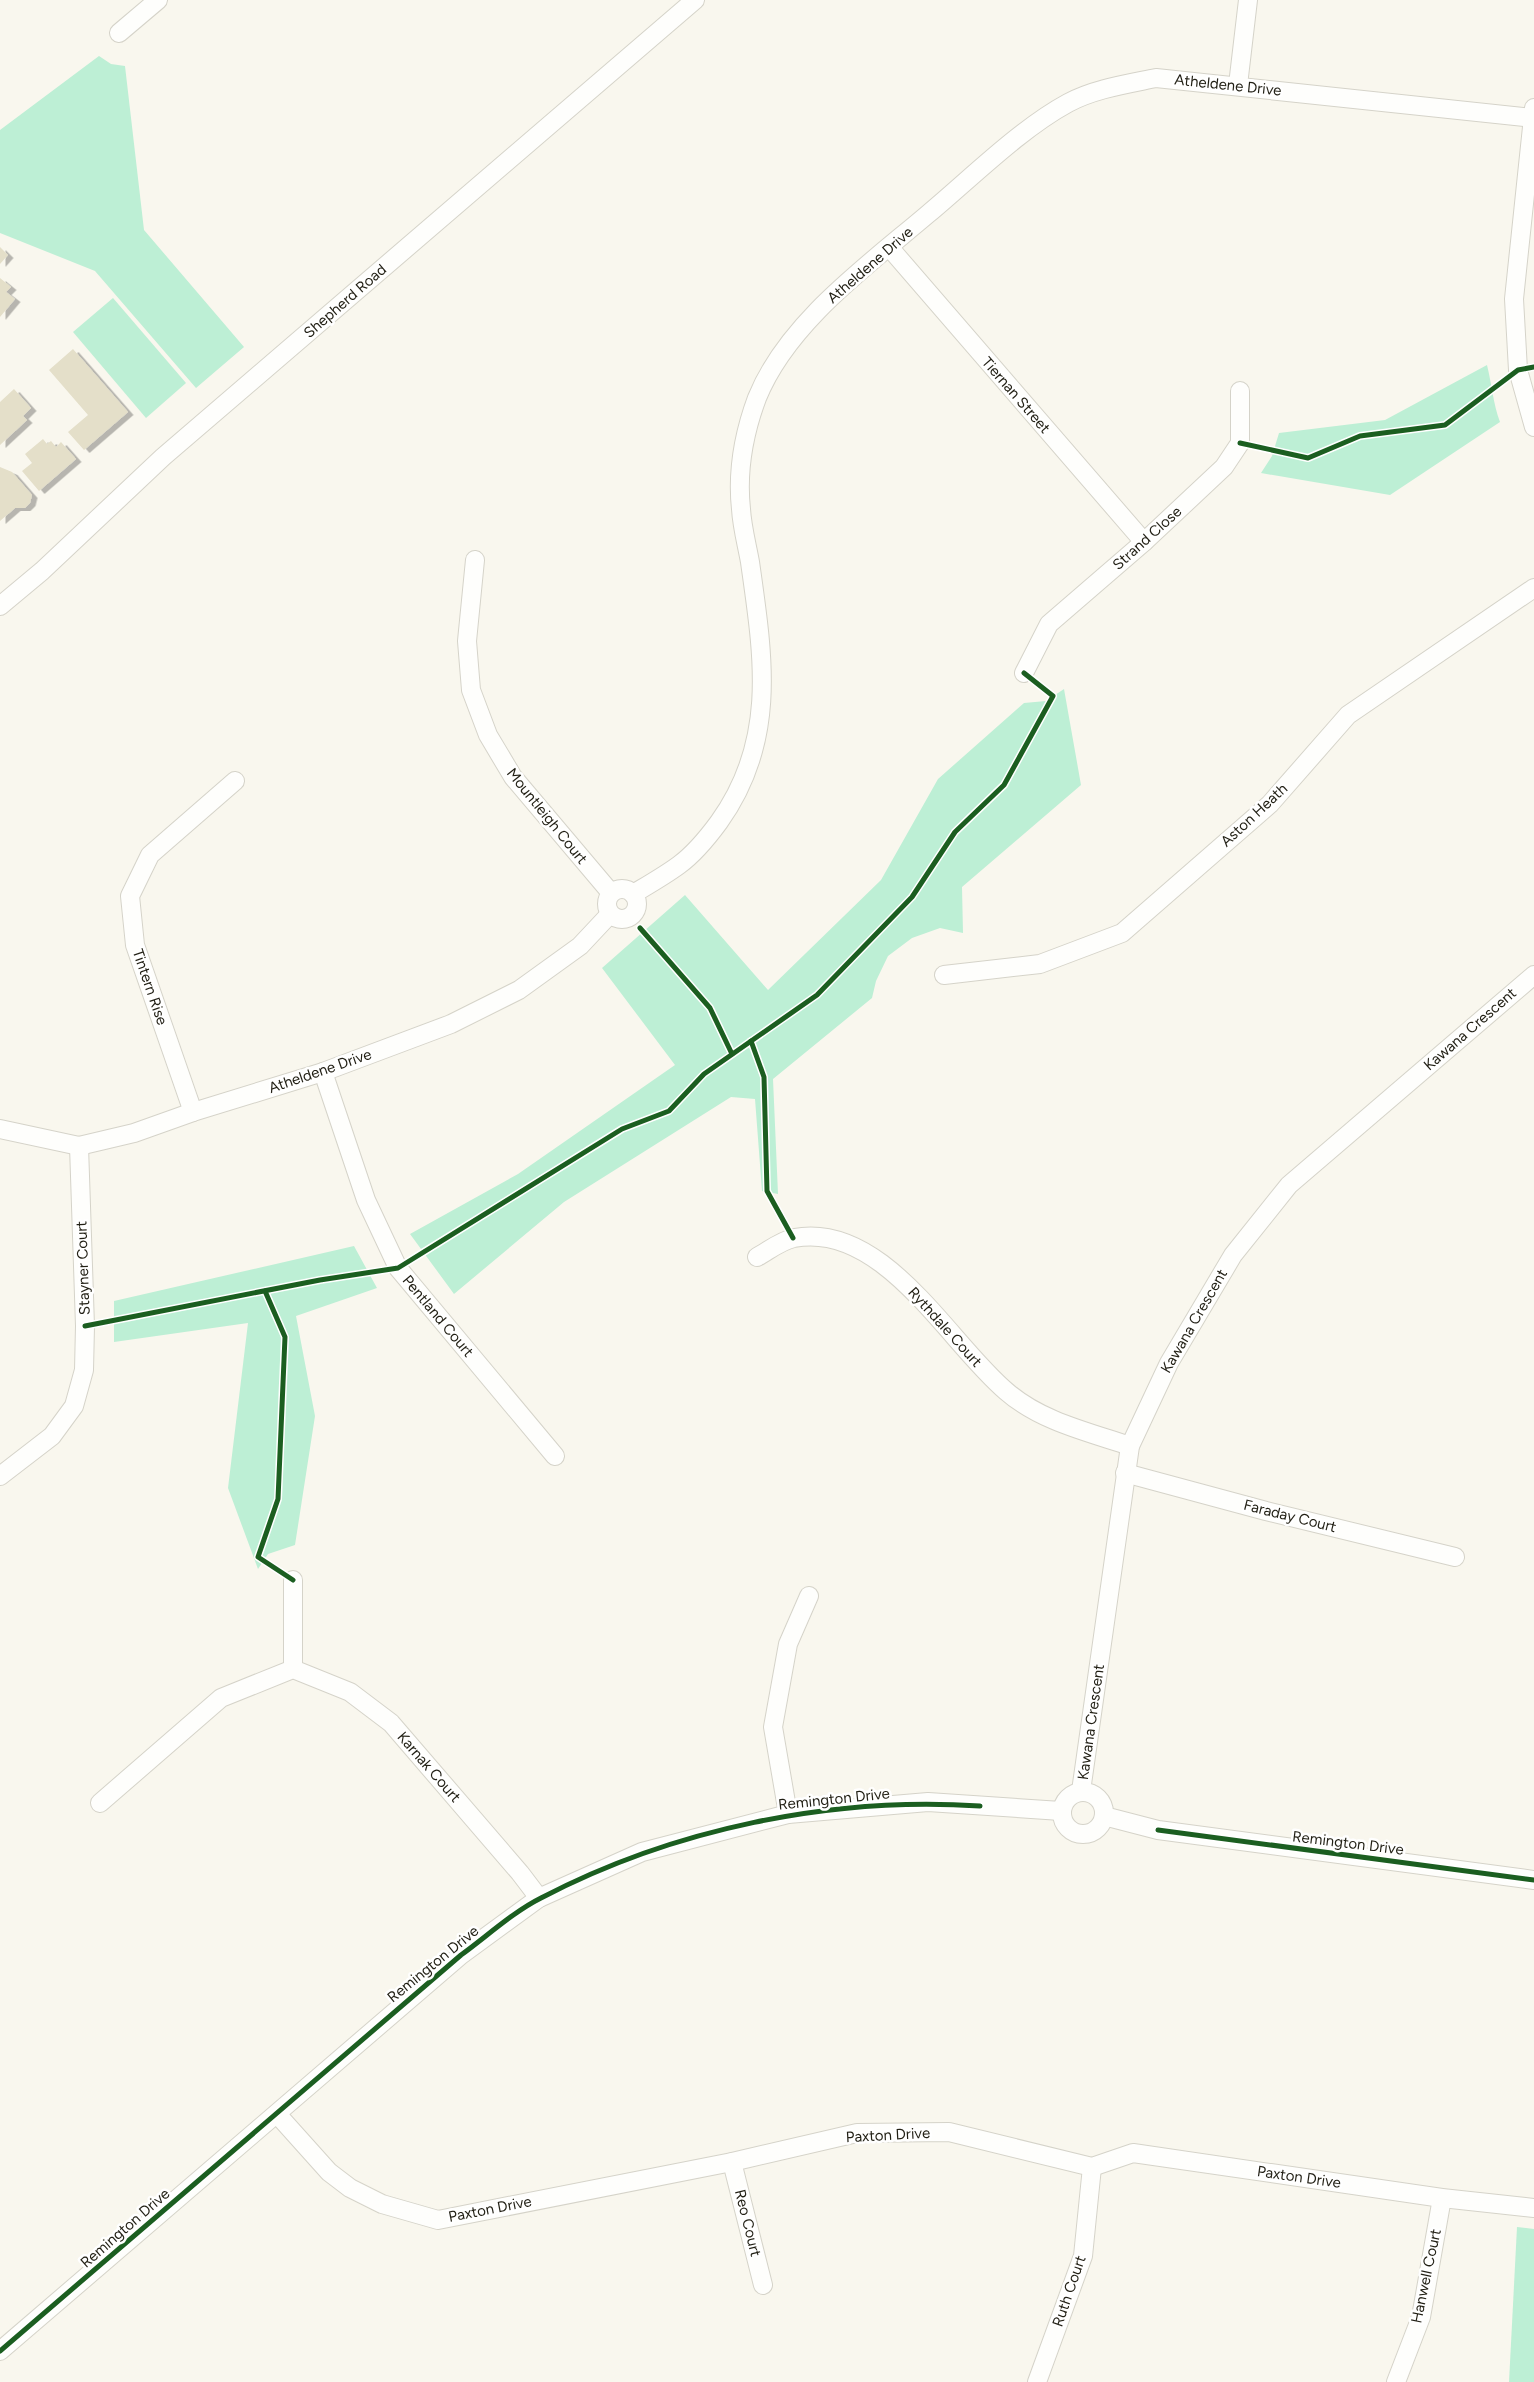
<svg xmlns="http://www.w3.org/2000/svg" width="1534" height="2382" viewBox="0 0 1534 2382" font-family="Figtree,sans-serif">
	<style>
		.green { fill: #bdefd5 }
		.building { fill: #e4dfc9; filter: url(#shadow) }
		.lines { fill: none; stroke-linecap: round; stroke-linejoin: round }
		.street-casing { stroke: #d5d3c9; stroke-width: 20 }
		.street { stroke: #fefefc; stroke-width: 18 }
		.cycleway-casing { stroke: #fff; stroke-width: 8 }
		.cycleway { stroke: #1b5e20; stroke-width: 5 }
		.labels { text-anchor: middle; stroke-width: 5; stroke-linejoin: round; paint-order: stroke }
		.street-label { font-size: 15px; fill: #211f14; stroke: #fff }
	</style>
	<defs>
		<filter id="shadow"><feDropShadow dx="5.5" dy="3" stdDeviation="0" flood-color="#0004"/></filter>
	</defs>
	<rect width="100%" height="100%" fill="#f9f7ee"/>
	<g class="green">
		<path d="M99,56L111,64L125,66L144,230L244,347L196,388L95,271L0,233V130Z"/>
		<path d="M113,298L186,383L146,418L73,332Z"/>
		<path d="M1487,365C1492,385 1493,403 1500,422L1390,495L1261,473L1272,456L1279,433L1385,420Z"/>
		<path d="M1064,689L1081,785L962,887L963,933L940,928L912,938L888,956L876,981L872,998L773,1079L778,1194L762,1191L755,1099L731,1097L564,1202L454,1294L410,1234L518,1174L675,1065L602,968L685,895L768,990L881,880L938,779L1024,703L1046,701Z"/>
		<path d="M354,1246L377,1288L296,1316L315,1416L295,1545L268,1554L258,1569L228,1488L248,1323L114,1342V1301Z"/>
		<path d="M1517,2227L1534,2229V2382H1509Z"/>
	</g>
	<g class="building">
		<path d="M0,247L8,255L0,264Z"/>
		<path d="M0,278L11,287L6,292L15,299L0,317Z"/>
		<path d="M73,349L128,412L84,450L68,432L88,415L49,370Z"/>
		<path d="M14,389L31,408L23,416L27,420L0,445V402Z"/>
		<path d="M43,439L47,444L51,441L56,447L61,442L76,459L39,491L22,471L32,463L25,454Z"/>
		<path d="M0,467L12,472L32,495L30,503L25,508H15L0,521Z"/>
	</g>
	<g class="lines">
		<defs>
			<g id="street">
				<path d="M119,33L158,0"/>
				<path d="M1238,85L1248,0"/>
				<path d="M1534,108L1514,299L1518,370L1534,427"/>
				<path d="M889,247L1144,542"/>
				<path d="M475,560L467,641L471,690L488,735L513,777L611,893"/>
				<path d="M0,606L42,571L163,457L695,0"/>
				<path d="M1024,673L1049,624L1144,542L1224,467L1240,443V391"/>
				<circle cx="622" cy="904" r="15"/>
				<path d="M633,894C648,885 664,876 679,865C694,854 708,837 719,822C778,740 763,655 750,562C747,545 742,527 741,509C737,472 744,433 757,398C787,323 868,265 928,214C970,179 1020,129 1068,103C1094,89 1127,84 1156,78L1533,118"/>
				<path d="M944,975L1040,964L1122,933L1270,804L1348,715L1534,588"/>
				<path d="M323,1072L366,1200L398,1268L555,1456"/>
				<path d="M193,1112L135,945L130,896L150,855L235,781"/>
				<path d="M0,1129L79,1146L134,1133L193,1112L323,1072L451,1024L519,990L580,946L610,914"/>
				<path d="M757,1257C768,1251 782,1240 794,1238C883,1221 948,1342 1006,1391C1040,1421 1088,1432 1130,1446"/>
				<path d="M1125,1473L1266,1511L1455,1557"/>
				<path d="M0,1476L52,1436L74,1406L84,1370L85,1326L79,1146"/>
				<path d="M293,1580V1669"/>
				<path d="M1081,1791L1130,1446L1169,1363L1233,1255L1289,1185L1534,975"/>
				<circle cx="1083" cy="1813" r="21"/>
				<path d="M100,1803L221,1698L293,1669L350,1692L391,1723L520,1873L539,1898"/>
				<path d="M788,1814L773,1727L788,1644L809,1596"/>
				<path d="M1104,1816L1158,1830L1534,1880"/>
				<path d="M277,2114L329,2172L350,2188L382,2204L438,2220L732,2162L857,2133L949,2132L1092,2167L1133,2153L1442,2198L1534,2208"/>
				<path d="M732,2162L763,2285"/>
				<path d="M0,2351L461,1955L539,1898L642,1852L788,1814L928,1802L1061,1811"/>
				<path d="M1037,2382L1083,2256L1092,2167"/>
				<path d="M1396,2382L1421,2317L1442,2198"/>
			</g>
		</defs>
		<use href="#street" class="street-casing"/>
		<use href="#street" class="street"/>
		<defs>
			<g id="cycleway">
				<path d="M1240,443L1308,458L1360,436L1445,425L1518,370L1534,367"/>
				<path d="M640,928L710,1008L732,1054"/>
				<path d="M751,1041L764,1077L767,1191L793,1238"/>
				<path d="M265,1291L285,1337L278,1499L258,1557L293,1580"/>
				<path d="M85,1326L320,1280L398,1268L622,1129L669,1111L704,1074L817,995L912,897L955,832L1004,785L1053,696L1024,673"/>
				<path d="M1158,1830L1534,1880"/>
				<path d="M0,2351L461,1955C486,1937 513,1912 541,1898C673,1829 831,1796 980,1806"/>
			</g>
		</defs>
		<use href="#cycleway" class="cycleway-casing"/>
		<use href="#cycleway" class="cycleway"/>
	</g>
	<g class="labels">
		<g class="street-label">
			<text transform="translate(1228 85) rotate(6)" y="5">Atheldene Drive</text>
			<text transform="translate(870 265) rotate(-41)" y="5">Atheldene Drive</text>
			<text transform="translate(345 301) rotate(-41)" y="5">Shepherd Road</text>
			<text transform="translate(1016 395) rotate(49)" y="5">Tiernan Street</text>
			<text transform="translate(1147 538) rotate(-42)" y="5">Strand Close</text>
			<text transform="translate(1254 815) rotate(-43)" y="5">Aston Heath</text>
			<text transform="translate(547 816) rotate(51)" y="5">Mountleigh Court</text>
			<text transform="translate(150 987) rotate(71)" y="5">Tintern Rise</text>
			<text transform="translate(1470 1029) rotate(-41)" y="5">Kawana Crescent</text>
			<text transform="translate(320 1071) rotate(-19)" y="5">Atheldene Drive</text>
			<text transform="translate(83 1268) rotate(-92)" y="5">Stayner Court</text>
			<text transform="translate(438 1316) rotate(50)" y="5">Pentland Court</text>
			<text transform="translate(1194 1321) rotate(-60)" y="5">Kawana Crescent</text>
			<text transform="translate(945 1327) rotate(48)" y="5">Rythdale Court</text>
			<text transform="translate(1290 1516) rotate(14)" y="5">Faraday Court</text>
			<text transform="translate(1091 1722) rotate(-82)" y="5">Kawana Crescent</text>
			<text transform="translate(429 1767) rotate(49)" y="5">Karnak Court</text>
			<text transform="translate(834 1799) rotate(-6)" y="5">Remington Drive</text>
			<text transform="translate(1348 1843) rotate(7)" y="5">Remington Drive</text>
			<text transform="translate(433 1964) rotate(-39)" y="5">Remington Drive</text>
			<text transform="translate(888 2135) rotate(-3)" y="5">Paxton Drive</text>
			<text transform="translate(1299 2177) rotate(8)" y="5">Paxton Drive</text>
			<text transform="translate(490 2209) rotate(-11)" y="5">Paxton Drive</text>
			<text transform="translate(748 2223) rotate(76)" y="5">Reo Court</text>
			<text transform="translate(125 2228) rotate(-41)" y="5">Remington Drive</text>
			<text transform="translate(1426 2276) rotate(-78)" y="5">Hanwell Court</text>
			<text transform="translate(1069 2291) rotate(-71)" y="5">Ruth Court</text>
		</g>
	</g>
</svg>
